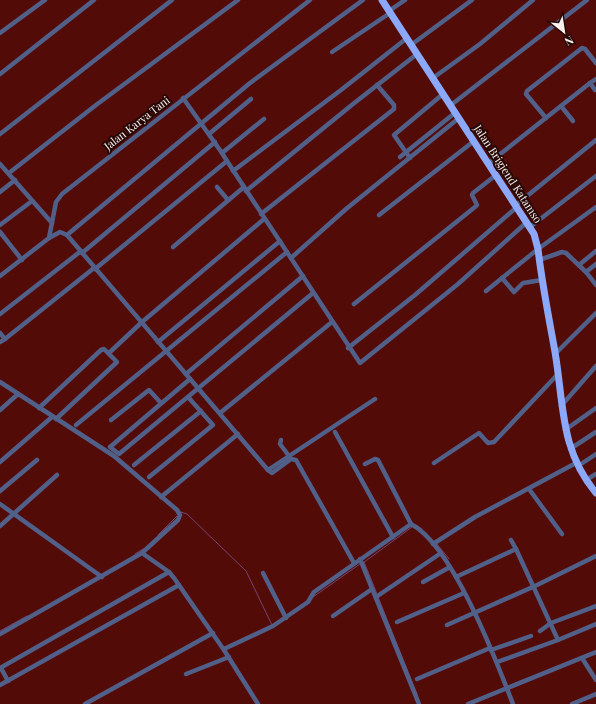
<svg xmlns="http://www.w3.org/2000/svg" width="596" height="704" viewBox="0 0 596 704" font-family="'Playfair Display',serif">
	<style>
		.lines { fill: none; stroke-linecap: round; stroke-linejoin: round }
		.stream { stroke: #744572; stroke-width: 1 }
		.minor { stroke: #516089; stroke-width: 4.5 }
		.highway { stroke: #8ca9f9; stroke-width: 7 }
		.labels { text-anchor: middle; stroke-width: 4; stroke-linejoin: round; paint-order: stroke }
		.street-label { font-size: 11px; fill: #f9f0ee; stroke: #260806 }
	</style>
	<rect width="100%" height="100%" fill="#530b08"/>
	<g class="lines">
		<g class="stream">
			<path d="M181,512L187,514L246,571L272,625"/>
			<path d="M416,525L422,529"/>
			<path d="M158,535L177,516"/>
			<path d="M437,544L449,559"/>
			<path d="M135,554L143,549"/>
			<path d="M364,562L377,594"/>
			<path d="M363,563L412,527"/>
			<path d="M313,597L360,564"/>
			<path d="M378,597L417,694"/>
			<path d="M0,631L27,616"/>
		</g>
		<g class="minor">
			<path d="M389,11L405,0"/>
			<path d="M0,33L45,0"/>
			<path d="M411,45L472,0"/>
			<path d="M332,52L390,13"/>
			<path d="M0,74L94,0"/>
			<path d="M433,78L480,44L533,0"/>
			<path d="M590,83L596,79"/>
			<path d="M183,98L222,153L264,119"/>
			<path d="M451,105L587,0"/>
			<path d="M561,106L573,121"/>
			<path d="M546,118L526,94L527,91L582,48L585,49L596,63"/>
			<path d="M0,134L172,0"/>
			<path d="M209,134L251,99"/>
			<path d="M400,157L456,112"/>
			<path d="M410,158L394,135L443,94"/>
			<path d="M227,161L360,363L458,284L527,222"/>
			<path d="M489,163L590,83L595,90"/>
			<path d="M0,164L52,223"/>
			<path d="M233,171L341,90L407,38"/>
			<path d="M9,173L96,105L238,0"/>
			<path d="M217,187L228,200"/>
			<path d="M246,191L353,104L417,54"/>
			<path d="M0,192L15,180"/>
			<path d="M516,205L596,140"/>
			<path d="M261,214L394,109V105L377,85"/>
			<path d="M379,215L474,141"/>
			<path d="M0,225L32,201"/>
			<path d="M530,227L596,176"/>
			<path d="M0,232L22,260"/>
			<path d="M67,235L268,470L375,399"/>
			<path d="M49,238L60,232L67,235L250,83L363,0"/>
			<path d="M173,247L244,187"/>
			<path d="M82,253L215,142"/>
			<path d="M291,258L346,209L459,118"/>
			<path d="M539,260L562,252L566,253L586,272"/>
			<path d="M596,264L586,272L596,285"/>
			<path d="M579,265L596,251"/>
			<path d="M95,269L227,161L222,153"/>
			<path d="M0,276L49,238L56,202L62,194L310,0"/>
			<path d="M502,278L514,292L523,283L542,280"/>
			<path d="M486,291L538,249L596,207"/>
			<path d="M354,304L475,207L477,205L472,195L473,193L496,175"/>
			<path d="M0,314L81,251"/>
			<path d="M0,333L5,339L0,342"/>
			<path d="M5,339L94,268"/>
			<path d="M158,342L280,241"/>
			<path d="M348,348L415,295L517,207"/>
			<path d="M109,353L142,322L264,219"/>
			<path d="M555,354L596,313"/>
			<path d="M186,374L303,276"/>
			<path d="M190,379L110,447L119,454L313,293"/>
			<path d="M0,382L114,456L177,510L180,515L178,520L142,553L0,634"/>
			<path d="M561,406L596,366"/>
			<path d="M39,408L101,350L104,349L117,362L56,419"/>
			<path d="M0,410L18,394"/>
			<path d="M220,413L332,322"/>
			<path d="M111,420L149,390L161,403"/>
			<path d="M76,425L287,252"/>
			<path d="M565,430L596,408"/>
			<path d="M335,432L393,537"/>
			<path d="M281,440L280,444L289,456"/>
			<path d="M570,449L596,432"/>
			<path d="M0,462L52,417"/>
			<path d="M434,463L479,433L488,443L494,442L557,375"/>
			<path d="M365,464L375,459L378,460L411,524"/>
			<path d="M134,465L201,411"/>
			<path d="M578,466L596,454"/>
			<path d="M268,470L272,473L291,459L296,460L354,563"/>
			<path d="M149,477L213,425L188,397"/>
			<path d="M586,480L596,474"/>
			<path d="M529,489L562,534"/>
			<path d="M0,491L37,460"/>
			<path d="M161,497L238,434"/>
			<path d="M0,504L102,577"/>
			<path d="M0,526L57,475"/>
			<path d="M511,540L516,549"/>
			<path d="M433,544L475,517L576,463"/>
			<path d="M142,553L169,572L174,578L224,650L258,704"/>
			<path d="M360,559L419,704"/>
			<path d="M263,573L286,618"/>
			<path d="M456,577L516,549L558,640L596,624"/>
			<path d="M423,582L450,567"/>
			<path d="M376,597L441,553"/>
			<path d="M333,616L372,589"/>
			<path d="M397,622L464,593"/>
			<path d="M447,625L535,586L596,556"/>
			<path d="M540,631L551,623L596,606"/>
			<path d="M224,649L273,626L308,602L314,592L411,524C453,546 496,660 513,704"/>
			<path d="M491,650L531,636"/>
			<path d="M582,658L596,680"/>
			<path d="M497,662L558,640"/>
			<path d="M0,668L169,572"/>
			<path d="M1,668L8,681"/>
			<path d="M186,674L229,657"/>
			<path d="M417,679L490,648"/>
			<path d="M0,685L179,585"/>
			<path d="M85,704L213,633"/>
			<path d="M468,704L596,652"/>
			<path d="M572,704L596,694"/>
		</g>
		<path class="highway" d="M382,0L534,234L538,249C542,284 549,318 555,352C564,405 560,450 596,493"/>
	</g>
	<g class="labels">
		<g class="street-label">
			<text transform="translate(137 123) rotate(-38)" y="4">Jalan Karya Tani</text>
			<text transform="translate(508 174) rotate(57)" y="4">Jalan Brigjend Katamso</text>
		</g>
	</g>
	<g transform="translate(564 32) rotate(150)" stroke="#260806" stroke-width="3" paint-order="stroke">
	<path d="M0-3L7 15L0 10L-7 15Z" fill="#f9f0ee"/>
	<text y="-6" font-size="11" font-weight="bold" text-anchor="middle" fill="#f9f0ee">N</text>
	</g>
</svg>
